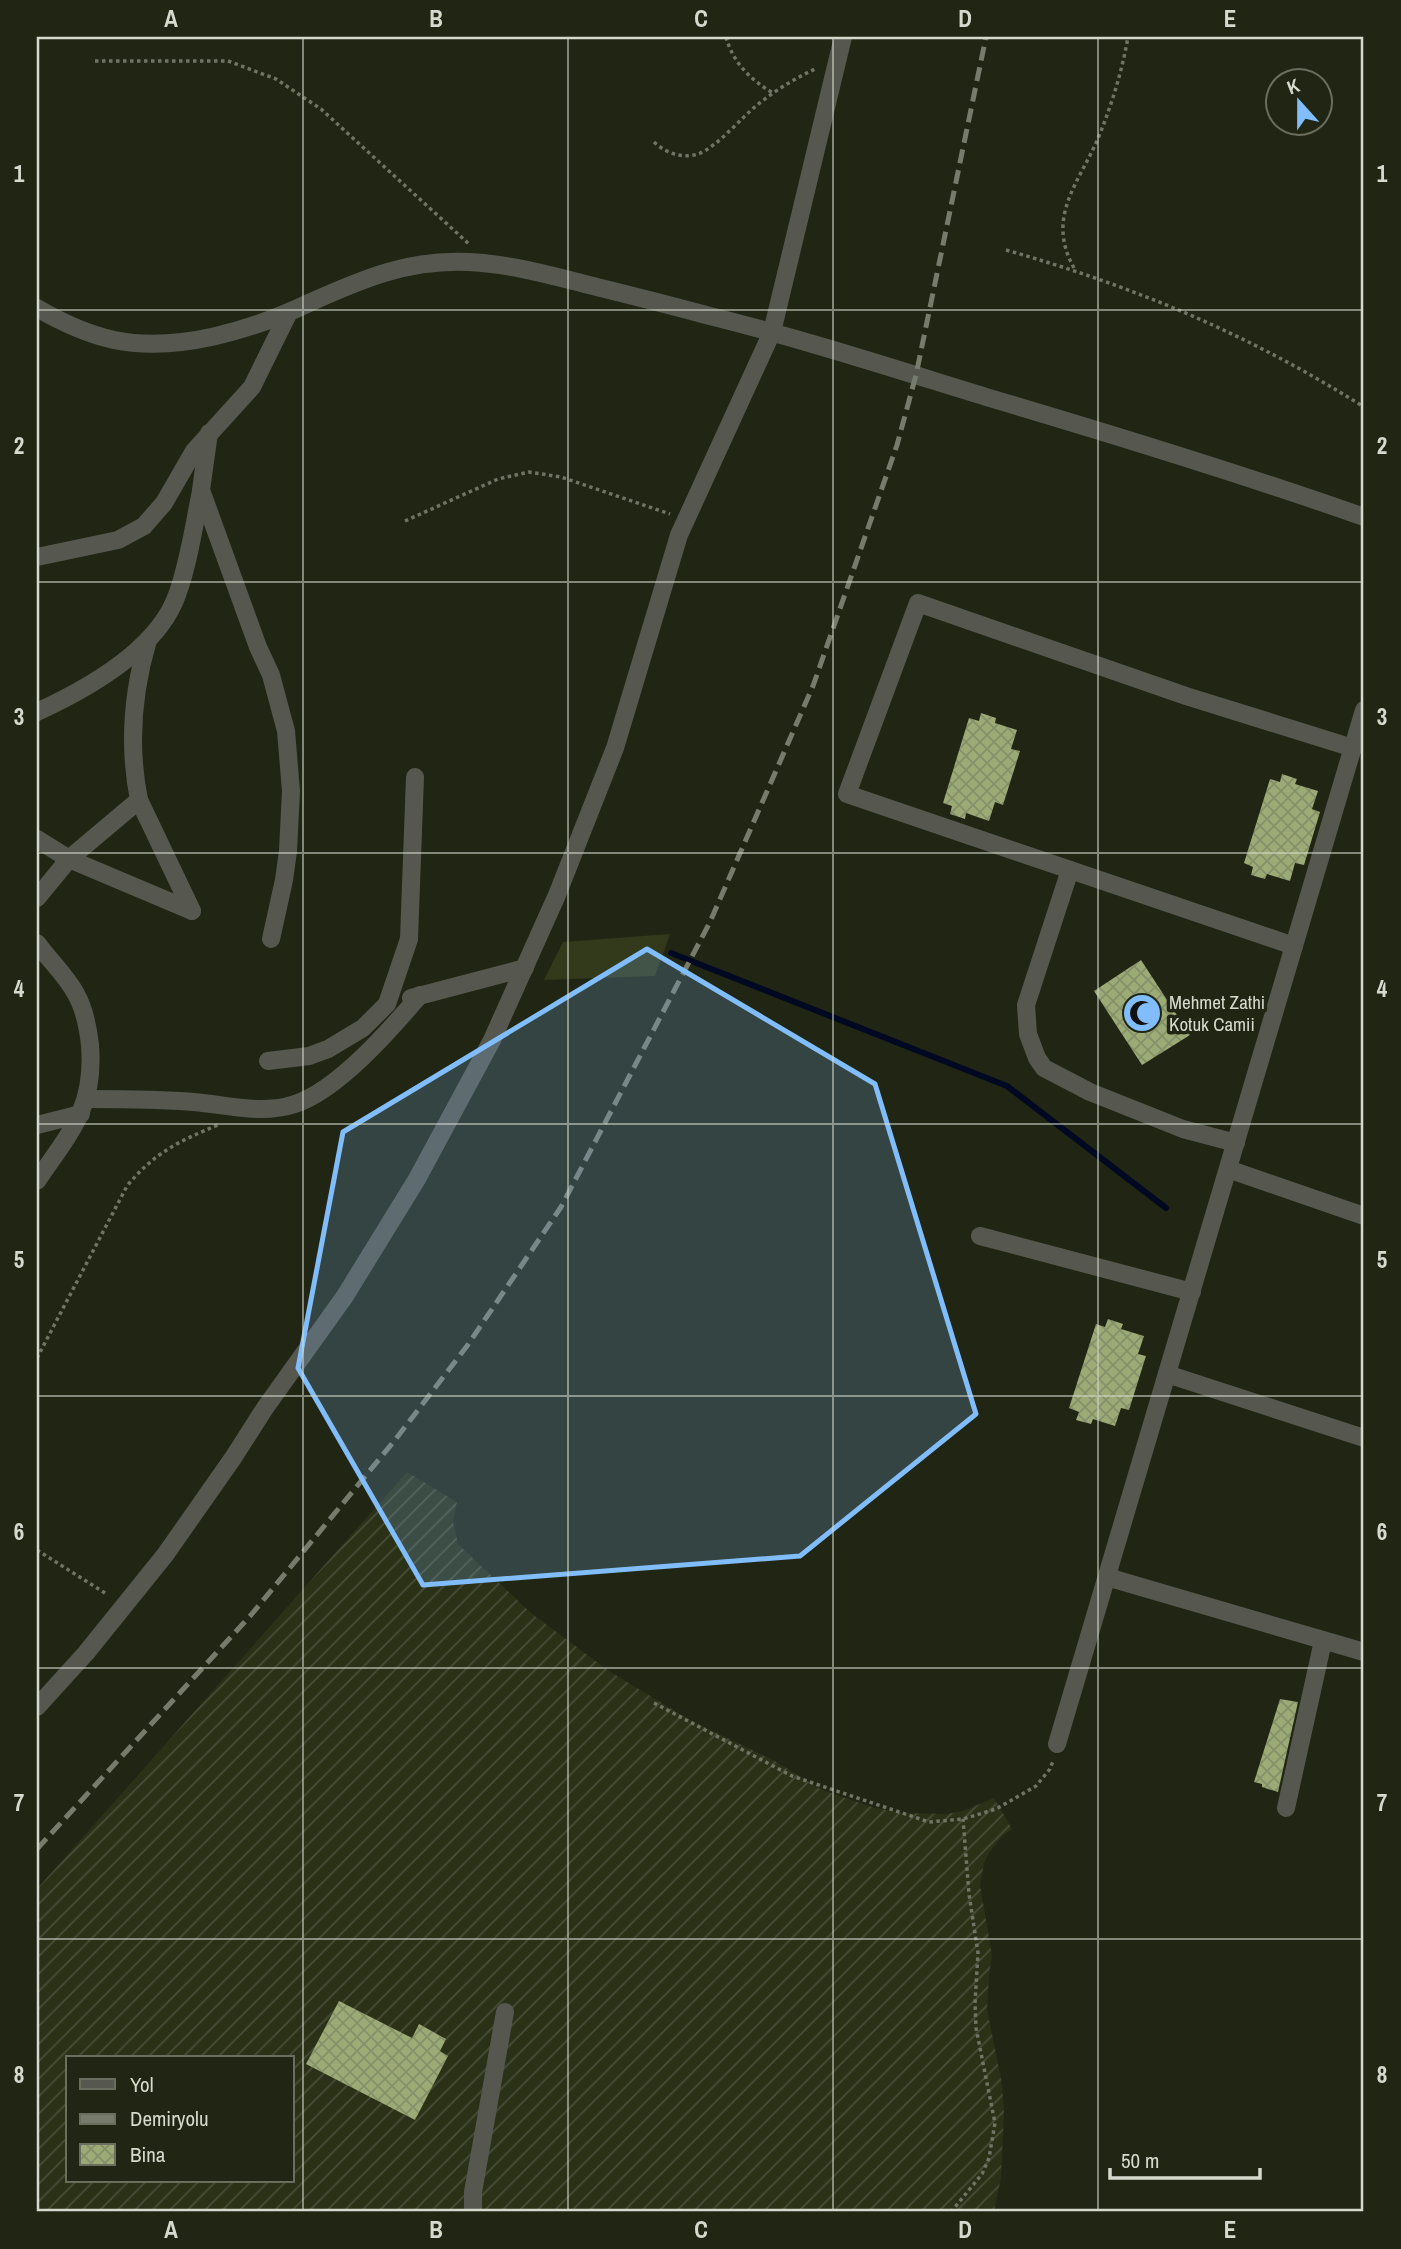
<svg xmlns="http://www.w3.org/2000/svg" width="1401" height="2249" viewBox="0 0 1401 2249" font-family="'Archivo Narrow',sans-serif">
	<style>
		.industrial { fill: url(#industrial-furrows); fill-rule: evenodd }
		.grass { fill: #323a1b }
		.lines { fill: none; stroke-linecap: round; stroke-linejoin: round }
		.stream { stroke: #000921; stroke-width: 6 }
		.building { fill: url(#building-cross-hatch) }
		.path { stroke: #6f7464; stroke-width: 3.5; stroke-dasharray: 3.5 3.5; stroke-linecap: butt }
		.minor { stroke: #56584f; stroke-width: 18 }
		.rail { stroke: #767b6c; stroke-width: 5; stroke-dasharray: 14 7; stroke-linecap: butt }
		.marked { fill: #80bdfa; fill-opacity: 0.2; stroke: #80bdfa; stroke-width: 5; stroke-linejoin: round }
		.grid { fill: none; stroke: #d6dace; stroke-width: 2; stroke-opacity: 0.55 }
		.labels { text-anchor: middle; stroke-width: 7; stroke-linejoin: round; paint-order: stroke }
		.poi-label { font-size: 19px; fill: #d6dace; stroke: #212614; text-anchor: start }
		.neatline { fill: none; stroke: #d6dace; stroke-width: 2.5 }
		.grid-label { font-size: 23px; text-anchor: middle; font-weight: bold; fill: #d6dace }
	</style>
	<defs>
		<pattern id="industrial-furrows" width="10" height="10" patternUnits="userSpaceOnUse" patternTransform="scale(1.75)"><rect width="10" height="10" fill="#2a3117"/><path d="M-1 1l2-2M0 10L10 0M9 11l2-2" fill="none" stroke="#484e38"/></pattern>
		<pattern id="building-cross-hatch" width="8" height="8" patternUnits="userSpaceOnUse" patternTransform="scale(1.75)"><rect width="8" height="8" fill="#9cab76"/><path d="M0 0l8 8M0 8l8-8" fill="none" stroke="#859068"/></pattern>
	</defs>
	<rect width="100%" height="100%" fill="#212614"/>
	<path class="industrial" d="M407,1472L457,1502L453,1521L458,1544L531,1613L609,1671L690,1720L775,1761L822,1790L875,1808L902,1813L947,1814L963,1811L994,1798L1012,1829L1002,1836L989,1853L984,1863L980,1885L992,1956L989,1974L987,2009L1002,2084L1004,2113L1001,2177L994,2212H37V1889ZM68,2058H292V2181H68Z"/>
	<path class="grass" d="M670,934L655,976L544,980L563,942Z"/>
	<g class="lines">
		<path class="stream" d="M671,953L1007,1086L1166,1208"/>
	</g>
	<g class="building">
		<path d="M981,713L996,718L995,723L1017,730L1011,749L1020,751L1003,805L995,802L989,821L966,813L965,819L950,814L952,806L943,803L969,718L979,721Z"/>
		<path d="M1282,774L1297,779L1295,784L1318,791L1312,809L1320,812L1304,865L1295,863L1290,881L1267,874L1265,879L1251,875L1253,867L1244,863L1270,779L1280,782Z"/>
		<path d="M1141,960L1190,1035L1142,1065L1094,991Z"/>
		<path d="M1108,1319L1123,1324L1121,1329L1144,1336L1138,1354L1146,1356L1129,1410L1121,1408L1115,1426L1093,1419L1091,1424L1076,1420L1079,1412L1069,1408L1096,1324L1105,1327Z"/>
		<path d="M1280,1699L1298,1702L1278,1792L1262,1787V1784L1254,1782Z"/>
		<path d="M339,2001L412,2038L419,2024L446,2039L440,2051L448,2056L415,2120L306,2064Z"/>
	</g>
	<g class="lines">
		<g class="path">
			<path d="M726,37C733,63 751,80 773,93"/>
			<path d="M95,61H228L276,79L321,109L469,244"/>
			<path d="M654,142C666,153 681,159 698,154C717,147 740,119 756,106C774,91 794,79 815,69"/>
			<path d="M1006,250C1136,287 1250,335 1364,407"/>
			<path d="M1074,268C1045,216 1080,182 1099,136C1112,104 1122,71 1128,37"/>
			<path d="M405,521L498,479L529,472L561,477L670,514"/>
			<path d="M37,1358L127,1186C154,1153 179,1141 218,1125"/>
			<path d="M37,1550L108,1595"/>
			<path d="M654,1703L792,1776L929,1822L963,1819L996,1809L1036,1786L1050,1769L1053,1761"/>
			<path d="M951,2212L982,2174L989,2158L995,2123L976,2028L975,2003L978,1953L969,1894L963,1819"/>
		</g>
		<g class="minor">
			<path d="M37,308C61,322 87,334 114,340C177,353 252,330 309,303C362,279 409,259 469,262C509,264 546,274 585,284C625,294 666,304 706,315C803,339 898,370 993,399C1118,436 1242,474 1364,517"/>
			<path d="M209,433L201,490L258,647L271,675L286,731L291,791L288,851L284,880L271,939"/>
			<path d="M37,557L118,540L144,526L164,503L194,451L252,387L289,312"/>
			<path d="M37,712C87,689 158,649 177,595C189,562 194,525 201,491"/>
			<path d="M139,800L192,911"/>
			<path d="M37,839L69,859L192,911"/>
			<path d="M1070,870L1026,1005L1028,1034L1037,1058L1044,1068L1090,1092L1183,1129L1236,1143"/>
			<path d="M37,898L69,859L139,800C128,745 132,694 148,640"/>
			<path d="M37,943C49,960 66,975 76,994C85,1010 88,1027 90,1045C95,1108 70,1132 37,1181"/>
			<path d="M1294,946L847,794L918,603L1186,696L1353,748"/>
			<path d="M411,998L525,968"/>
			<path d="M268,1061L309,1056L328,1049L363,1028L387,1004L409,939L415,777"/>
			<path d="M87,1099C122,1099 158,1099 194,1102C228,1105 262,1115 295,1104C338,1090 391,1029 420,995"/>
			<path d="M37,1125L81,1114"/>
			<path d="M1228,1169L1364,1216"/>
			<path d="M980,1236L1192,1292"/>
			<path d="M1167,1374L1364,1438"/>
			<path d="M1107,1577L1364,1652"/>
			<path d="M37,1707L86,1653L165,1555L233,1458L265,1408L345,1296L417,1179L492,1040L557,895L615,748L679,535L772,332L843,37"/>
			<path d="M1057,1744L1364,710"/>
			<path d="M1286,1808L1323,1641"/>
			<path d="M473,2212V2192L505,2012"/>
		</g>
		<path class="rail" d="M37,1849L251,1615L395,1440L467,1346L561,1207L710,922L813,686L897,445L916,375L986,37"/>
	</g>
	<path class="marked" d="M647,949L875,1084L976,1414L800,1556L423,1585L298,1368L343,1132Z"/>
	<path class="grid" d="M303,37V2212M568,37V2212M833,37V2212M1098,37V2212M37,310H1364M37,582H1364M37,853H1364M37,1124H1364M37,1396H1364M37,1668H1364M37,1939H1364"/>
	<defs>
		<symbol id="mosque-disc" viewBox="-11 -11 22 22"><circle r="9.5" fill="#80bdfa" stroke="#212614"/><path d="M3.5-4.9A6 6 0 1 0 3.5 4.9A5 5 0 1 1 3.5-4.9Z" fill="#111"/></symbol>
	</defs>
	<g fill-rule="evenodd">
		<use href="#mosque-disc" x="1120" y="991" width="44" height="44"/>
	</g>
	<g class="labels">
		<g class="poi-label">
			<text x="1169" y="1009">Mehmet Zathi<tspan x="1169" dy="22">Kotuk Camii</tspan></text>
		</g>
	</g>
	<rect width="1401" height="2249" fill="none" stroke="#212614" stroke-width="77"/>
	<rect x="66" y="2056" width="228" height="126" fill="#212614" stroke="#696e5e" stroke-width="2"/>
	<rect x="80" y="2079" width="35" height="10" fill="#56584f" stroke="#696e5e" stroke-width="2"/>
	<text x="130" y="2092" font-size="21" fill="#d6dace">Yol</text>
	<rect x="80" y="2114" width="35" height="10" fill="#767b6c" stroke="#696e5e" stroke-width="2"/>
	<text x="130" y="2126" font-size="21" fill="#d6dace">Demiryolu</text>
	<rect x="80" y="2144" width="35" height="21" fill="url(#building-cross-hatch)" stroke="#696e5e" stroke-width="2"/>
	<text x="130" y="2162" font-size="21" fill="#d6dace">Bina</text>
	<g transform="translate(1299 102) rotate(339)"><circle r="33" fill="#212614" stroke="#696e5e" stroke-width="2"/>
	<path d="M0-5L12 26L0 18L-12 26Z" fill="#80bdfa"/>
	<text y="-10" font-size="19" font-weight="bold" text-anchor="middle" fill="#d6dace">K</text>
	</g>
	<path d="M1110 2168v10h150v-10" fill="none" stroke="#d6dace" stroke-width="3.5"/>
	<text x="1121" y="2168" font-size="21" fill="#d6dace" stroke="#212614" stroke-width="5" paint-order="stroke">50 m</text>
	<rect x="38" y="38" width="1324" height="2172" class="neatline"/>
	<g class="grid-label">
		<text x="171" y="27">A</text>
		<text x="436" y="27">B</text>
		<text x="701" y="27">C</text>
		<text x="965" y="27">D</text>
		<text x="1230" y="27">E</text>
		<text x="19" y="182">1</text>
		<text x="1382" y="182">1</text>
		<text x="19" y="454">2</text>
		<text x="1382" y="454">2</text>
		<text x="19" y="725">3</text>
		<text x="1382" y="725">3</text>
		<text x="19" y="997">4</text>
		<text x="1382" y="997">4</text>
		<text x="19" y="1268">5</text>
		<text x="1382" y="1268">5</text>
		<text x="19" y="1540">6</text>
		<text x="1382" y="1540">6</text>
		<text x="19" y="1811">7</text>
		<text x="1382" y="1811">7</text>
		<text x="19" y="2083">8</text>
		<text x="1382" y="2083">8</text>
		<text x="171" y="2238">A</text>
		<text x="436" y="2238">B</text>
		<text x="701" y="2238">C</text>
		<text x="965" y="2238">D</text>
		<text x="1230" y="2238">E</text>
	</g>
</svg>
